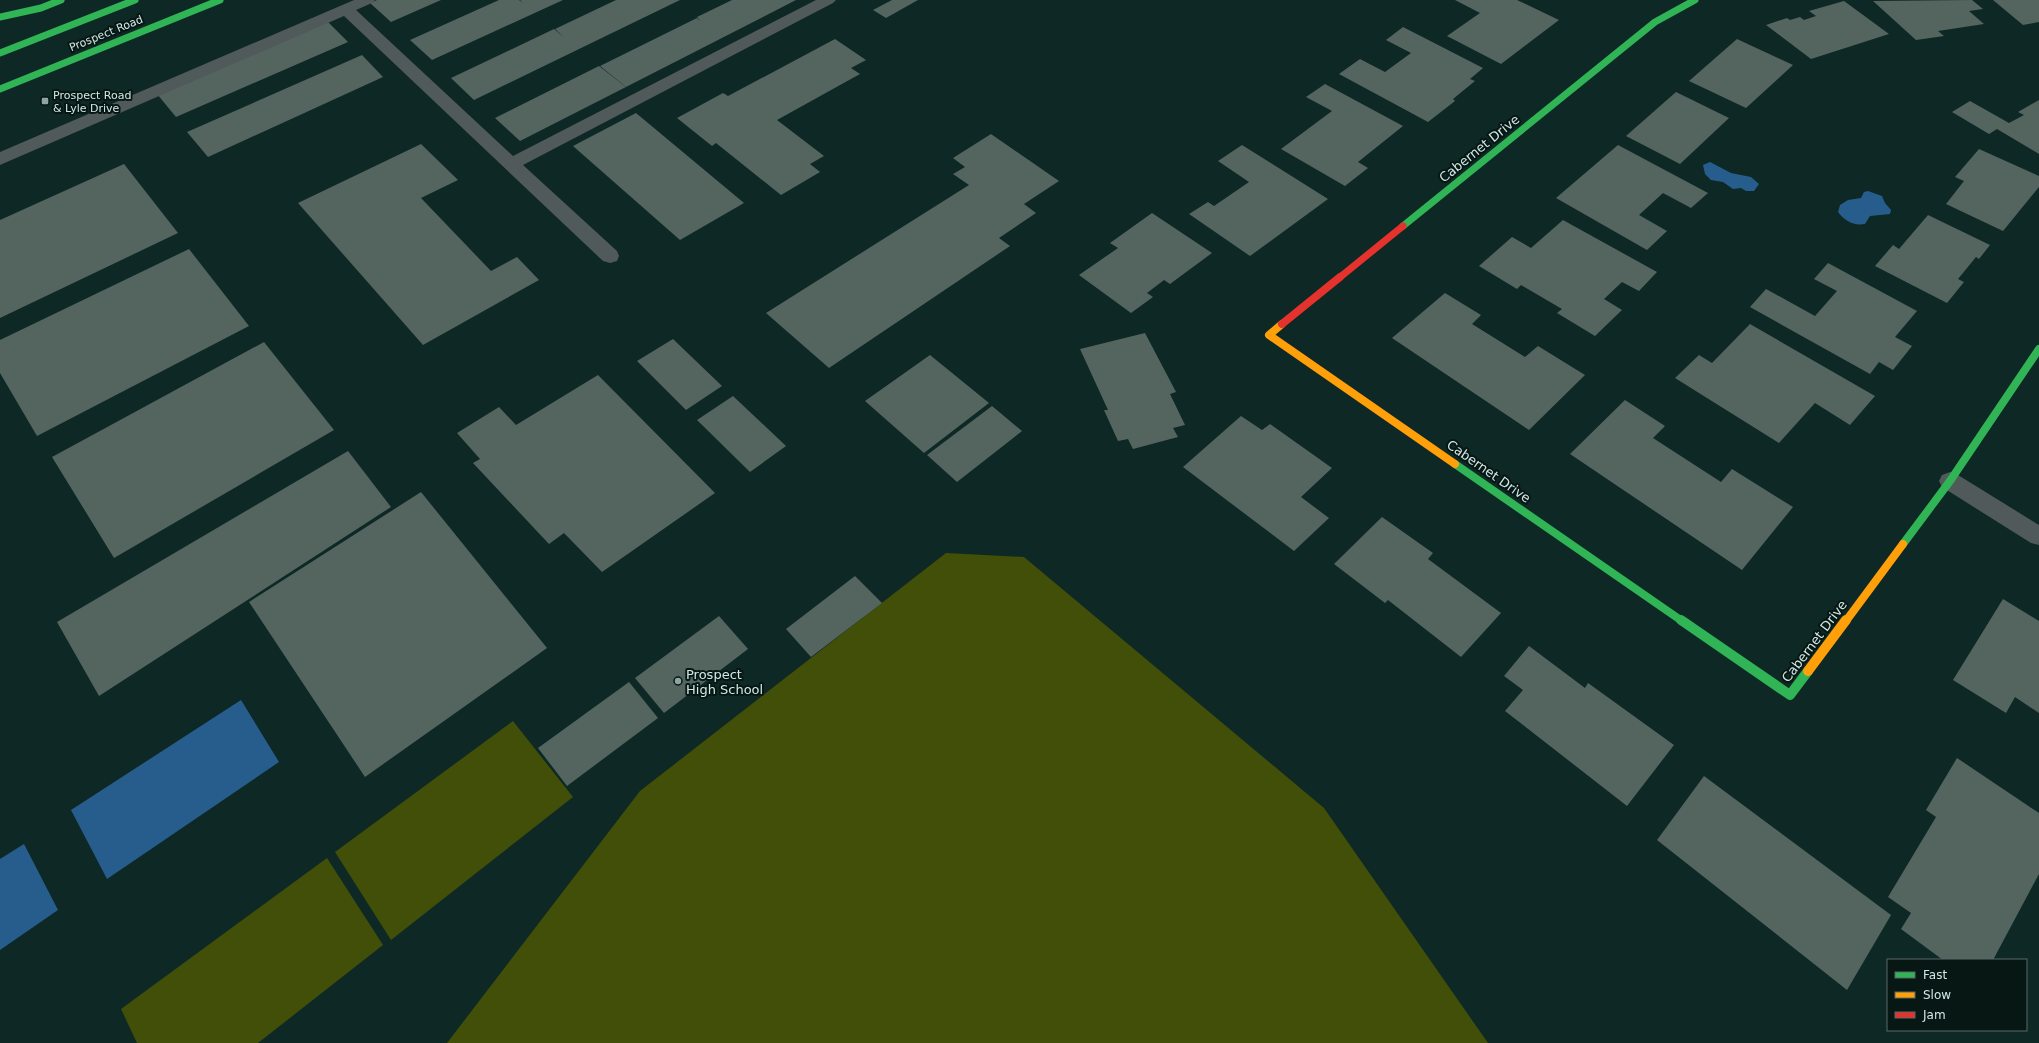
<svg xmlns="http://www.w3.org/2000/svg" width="2039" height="1043" viewBox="0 0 2039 1043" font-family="'DejaVu Sans',sans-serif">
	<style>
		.green { fill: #414f08 }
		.water { fill: #275d8c }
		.building { fill: #54655f }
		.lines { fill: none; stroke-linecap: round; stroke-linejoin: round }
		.lane { fill: #515a5b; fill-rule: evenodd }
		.street { fill: #515a5b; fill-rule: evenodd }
		.fast-far2 { stroke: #30b455; stroke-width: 7 }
		.fast-far1 { stroke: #30b455; stroke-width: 8 }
		.fast { stroke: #30b455; stroke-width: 10 }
		.slow-far1 { stroke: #ff9f0a; stroke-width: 8 }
		.slow { stroke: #ff9f0a; stroke-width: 10 }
		.jam-far1 { stroke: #e5322d; stroke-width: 7 }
		.jam { stroke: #e5322d; stroke-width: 8 }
		.poi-dot { fill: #8da5a2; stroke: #061714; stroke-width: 1.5 }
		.labels { text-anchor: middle; stroke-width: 4; stroke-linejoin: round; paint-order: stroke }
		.far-street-label { font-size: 11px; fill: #d2e8e5; stroke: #061714 }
		.far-poi-label { font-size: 11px; fill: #d2e8e5; stroke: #061714; text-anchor: start }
		.street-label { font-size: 13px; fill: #d2e8e5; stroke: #061714 }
		.poi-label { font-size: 13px; fill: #d2e8e5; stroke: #061714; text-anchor: start }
	</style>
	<rect width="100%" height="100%" fill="#0e2825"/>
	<g class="green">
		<path d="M946,553L1024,557L1324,808L1488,1043H447L640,791Z"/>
		<path d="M513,721L573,797L391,940L335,852Z"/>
		<path d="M327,858L383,945L258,1043H137L121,1009Z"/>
	</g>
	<g class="water">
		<path d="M1710,162L1731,173L1751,177L1759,184L1754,191H1746L1741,188L1733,189L1723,182L1711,180L1705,174L1703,165Z"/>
		<path d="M1868,191L1882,196L1885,203L1891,210L1890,214L1870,216L1865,224C1853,226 1845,221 1838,212L1840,205L1848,200L1861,198L1864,192Z"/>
		<path d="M241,700L279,762L107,879L71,810Z"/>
		<path d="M24,844L58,910L0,950V859Z"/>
	</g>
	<g class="building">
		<path d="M377,0H441L391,22L370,3Z"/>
		<path d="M499,0H519L523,3L520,0H563L432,60L410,40Z"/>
		<path d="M616,0H680L474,100L451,78L554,29L565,38L555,29Z"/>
		<path d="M732,0H796L626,87L600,66L697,18L700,21L697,17Z"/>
		<path d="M892,0H918L886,18L873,10Z"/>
		<path d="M1455,0H1517L1559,20L1501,64L1447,36L1480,13Z"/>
		<path d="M1972,0L1983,9L1969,11L1984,24L1938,31L1944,36L1916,40L1873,1Z"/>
		<path d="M1993,0H2039V22L2023,25Z"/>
		<path d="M1844,1L1889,34L1811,59L1766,25L1787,18L1790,20L1800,17L1804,20L1816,16L1809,11Z"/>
		<path d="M327,21L348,42L176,117L157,94Z"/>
		<path d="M1403,27L1483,68L1470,79L1475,81L1453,99L1455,101L1428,122L1339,74L1360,59L1385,72L1411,53L1386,40Z"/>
		<path d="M835,39L866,60L851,68L860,74L777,120L824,156L810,164L820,172L781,195L716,143L712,146L677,118L723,93L728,96Z"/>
		<path d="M1737,39L1793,65L1746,108L1689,81Z"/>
		<path d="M362,55L383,77L208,157L187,132Z"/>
		<path d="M599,66L626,87L520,141L495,118Z"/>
		<path d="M1325,84L1403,126L1358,162L1368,168L1345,186L1281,149L1332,111L1306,97Z"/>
		<path d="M1676,92L1729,118L1680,164L1626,136Z"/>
		<path d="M2039,100V154L1997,129L1989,134L1952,112L1970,101L2009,123L2024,115L2018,112Z"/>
		<path d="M636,113L744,203L680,240L573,146Z"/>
		<path d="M991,134L1059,181L1024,204L1036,213L999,238L1010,246L829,368L766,313L969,185L953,174L965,167L953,158Z"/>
		<path d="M421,144L458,180L421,198L491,271L517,257L539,280L423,345L298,203Z"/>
		<path d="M1242,145L1328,199L1250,256L1189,214L1208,202L1214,206L1249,182L1218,161Z"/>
		<path d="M1618,145L1708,193L1691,208L1663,193L1639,215L1667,231L1647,250L1556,198Z"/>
		<path d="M1979,149L2039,176V187L2003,231L1946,204L1964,181L1955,177Z"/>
		<path d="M124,164L178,233L0,318V220Z"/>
		<path d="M1152,213L1212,253L1170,284L1164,280L1147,293L1153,297L1131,313L1079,275L1118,248L1110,243Z"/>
		<path d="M1928,215L1990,245L1979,259L1976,257L1958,279L1964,282L1947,303L1875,266L1893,245L1899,249Z"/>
		<path d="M1563,220L1657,272L1639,291L1622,282L1604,299L1622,310L1595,336L1557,313L1562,309L1521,285L1517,289L1479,266L1512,237L1531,248Z"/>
		<path d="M189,249L249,326L37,436L0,373V340Z"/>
		<path d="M1828,263L1917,311L1895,337L1912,346L1893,370L1879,362L1870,374L1750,307L1766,289L1815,316L1837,291L1814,279Z"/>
		<path d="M1445,293L1481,315L1472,324L1525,357L1538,346L1585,375L1529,430L1392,338Z"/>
		<path d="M1750,324L1875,396L1850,425L1815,403L1779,443L1675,378L1699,355L1712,363Z"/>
		<path d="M1145,333L1176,392L1170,394L1185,425L1173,428L1178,437L1133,449L1128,439L1118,441L1104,410H1108L1080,349Z"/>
		<path d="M673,339L722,386L686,410L637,361Z"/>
		<path d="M264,342L334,430L114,558L52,457Z"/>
		<path d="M930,355L989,403L924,453L865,401Z"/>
		<path d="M598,375L715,493L602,572L564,533L549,544L473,463L480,459L457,433L499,407L516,425Z"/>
		<path d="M733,396L786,446L750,472L697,420Z"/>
		<path d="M1625,400L1665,426L1653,438L1721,482L1732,469L1793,507L1742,570L1570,454Z"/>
		<path d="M992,406L1022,431L957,482L927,455Z"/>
		<path d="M1241,416L1262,430L1270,424L1332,468L1301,497L1329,518L1294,551L1183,467Z"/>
		<path d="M348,451L391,507L99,696L57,622Z"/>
		<path d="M421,492L547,648L365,777L249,602Z"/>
		<path d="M1382,517L1433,553L1428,559L1501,613L1461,657L1388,600L1385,603L1334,564Z"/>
		<path d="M855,576L882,603L811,657L786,629Z"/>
		<path d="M2003,599L2039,621V713L2015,697L2006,713L1953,680Z"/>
		<path d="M719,616L748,649L664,713L635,678Z"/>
		<path d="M1529,646L1585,688L1588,683L1674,745L1627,806L1505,711L1523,690L1504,676Z"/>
		<path d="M629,682L658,718L567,786L538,748Z"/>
		<path d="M1957,758L2039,813V874L1993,960H1943L1901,929L1911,913L1888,897L1936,817L1926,810Z"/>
		<path d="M1704,776L1891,915L1847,990L1657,840Z"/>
	</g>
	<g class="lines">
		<path class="lane" d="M354,0H375L372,3L356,10L513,156L816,0H836L833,3L523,165L617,251L619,256L617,261L610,263L603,261L344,16L0,165V152Z"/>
		<path class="street" d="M1950,472L1958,475L2039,525V545L2031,543L1942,487L1939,481L1942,475Z"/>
		<g class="fast-far2">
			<path d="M0,17L41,8L61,0"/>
			<path d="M0,53L135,0"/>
			<path d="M0,89L220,0"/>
			<path d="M1403,226L1655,22L1695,0"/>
		</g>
		<g class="fast-far1">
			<path d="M1455,464L1682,621"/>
			<path d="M1903,544L1950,481L2039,349"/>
		</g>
		<path class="fast" d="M1681,620L1790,695L1808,671"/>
		<g class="slow-far1">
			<path d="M1282,324L1269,335L1455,464"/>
			<path d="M1846,621L1903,544"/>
		</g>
		<path class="slow" d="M1808,671L1846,620"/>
		<path class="jam-far1" d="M1339,278L1403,226"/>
		<path class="jam" d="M1282,324L1340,277"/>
	</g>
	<g class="poi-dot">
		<rect x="41" y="97" width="8" height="8" rx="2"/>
		<circle cx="678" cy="681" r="4"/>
	</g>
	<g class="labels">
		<g class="far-street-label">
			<text transform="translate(106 33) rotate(-22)" y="4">Prospect Road</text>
		</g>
		<g class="far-poi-label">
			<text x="53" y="99">Prospect Road<tspan x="53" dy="13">&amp; Lyle Drive</tspan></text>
		</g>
		<g class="street-label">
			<text transform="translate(1479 148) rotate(-39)" y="5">Cabernet Drive</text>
			<text transform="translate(1489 471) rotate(35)" y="5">Cabernet Drive</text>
			<text transform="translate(1814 641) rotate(-53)" y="5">Cabernet Drive</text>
		</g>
		<g class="poi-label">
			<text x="686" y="679">Prospect<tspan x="686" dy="15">High School</tspan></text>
		</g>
	</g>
	<rect x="1887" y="959" width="140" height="72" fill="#061714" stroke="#586b68"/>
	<rect x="1895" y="972" width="20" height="6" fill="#30b455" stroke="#586b68"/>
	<text x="1923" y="979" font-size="12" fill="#d2e8e5">Fast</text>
	<rect x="1895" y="992" width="20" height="6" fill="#ff9f0a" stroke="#586b68"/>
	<text x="1923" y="999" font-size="12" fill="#d2e8e5">Slow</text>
	<rect x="1895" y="1012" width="20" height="6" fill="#e5322d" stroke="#586b68"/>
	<text x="1923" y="1019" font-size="12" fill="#d2e8e5">Jam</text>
</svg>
